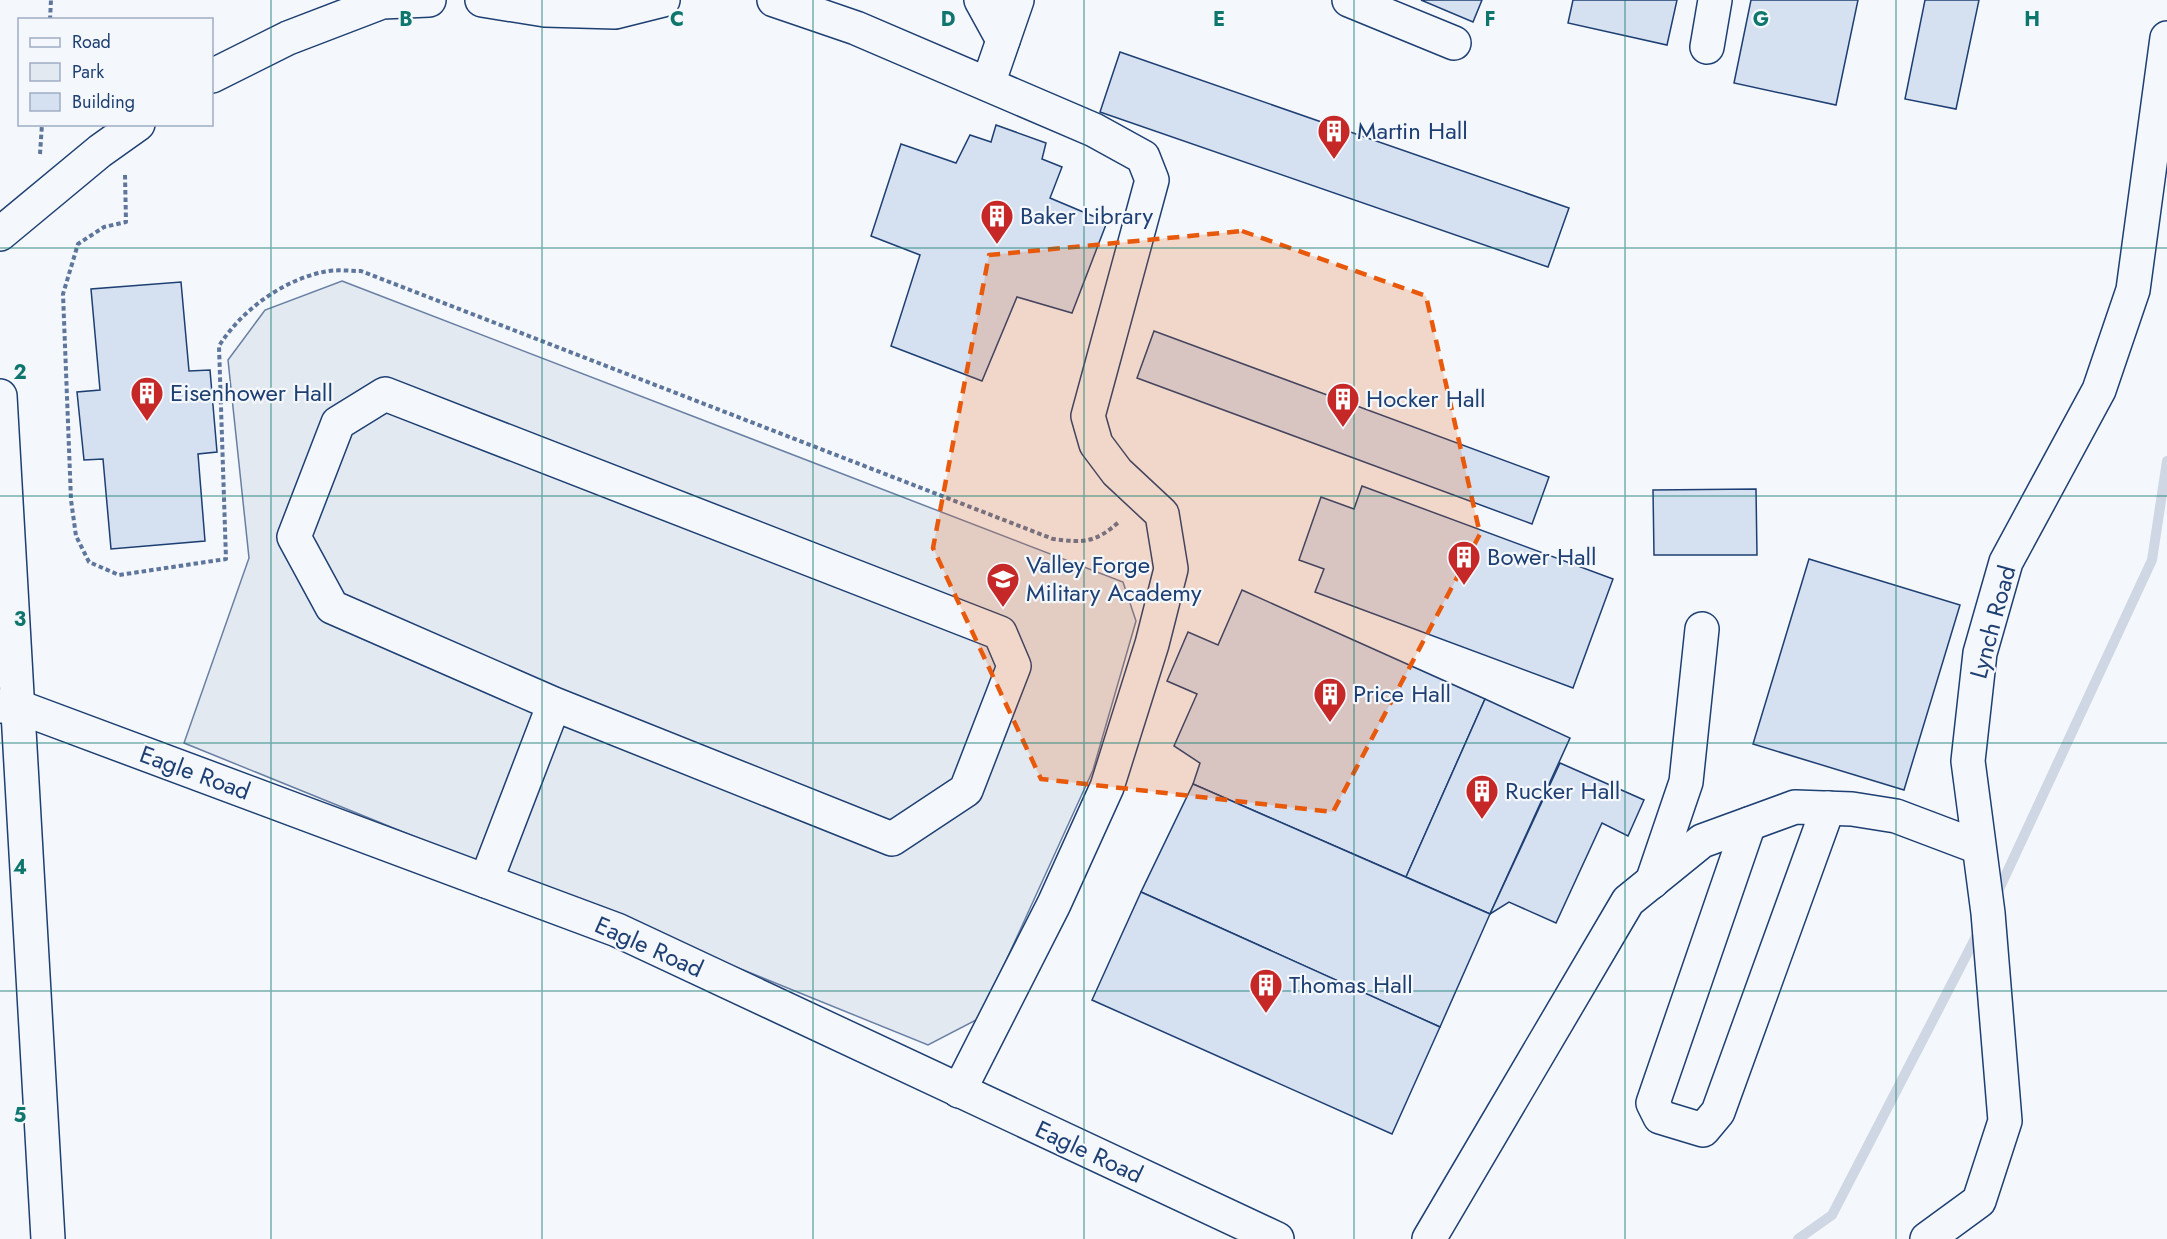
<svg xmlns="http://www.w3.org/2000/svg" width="2167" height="1239" viewBox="0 0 2167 1239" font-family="Jost,sans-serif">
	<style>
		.green { fill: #e3e9f0; stroke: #687fa3; stroke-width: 1.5 }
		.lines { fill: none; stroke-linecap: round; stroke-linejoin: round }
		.stream { stroke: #cfd7e4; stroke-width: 10 }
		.building { fill: #d5e0f0; stroke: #1d3f73; stroke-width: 1.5 }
		.minor-casing { stroke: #1d3f73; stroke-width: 36 }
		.path { stroke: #5e769c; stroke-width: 4; stroke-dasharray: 4.5 3; stroke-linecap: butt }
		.minor { stroke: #f4f7fb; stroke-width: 33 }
		.marked { fill: #e8590c; fill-opacity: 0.2; stroke: #e8590c; stroke-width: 4.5; stroke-dasharray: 12 8; stroke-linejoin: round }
		.grid { fill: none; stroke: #0f766e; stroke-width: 1.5; stroke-opacity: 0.55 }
		.labels { text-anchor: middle; stroke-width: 4.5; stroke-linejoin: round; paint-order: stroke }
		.poi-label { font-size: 24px; fill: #1d3f73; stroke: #f4f7fb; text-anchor: start }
		.street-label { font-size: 24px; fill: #1d3f73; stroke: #f4f7fb }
		.grid-label { font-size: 20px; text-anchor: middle; font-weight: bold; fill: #0f766e; stroke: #f4f7fb; stroke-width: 4.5; stroke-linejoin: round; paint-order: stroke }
	</style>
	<rect width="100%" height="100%" fill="#f4f7fb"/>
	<path class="green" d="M342,281L1123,582L1136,621L1093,770L980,1018L928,1045L184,743L249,558L228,360L265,310Z"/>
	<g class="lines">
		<g class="stream">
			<path d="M1995,898L2152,560L2167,461"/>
			<path d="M1798,1239L1832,1215L1980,929"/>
		</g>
	</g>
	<g class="building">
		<path d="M1421,0H1482L1473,22Z"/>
		<path d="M1573,0H1677L1667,45L1568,23Z"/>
		<path d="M1751,0H1858L1836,105L1734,83Z"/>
		<path d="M1925,0H1979L1956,109L1905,99Z"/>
		<path d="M1120,52L1569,208L1548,267L1100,112Z"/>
		<path d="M996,125L1046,143L1042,159L1062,167L1050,198L1107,222L1072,313L1017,297L982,381L891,346L920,255L871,236L901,144L956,163L970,135L991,142Z"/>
		<path d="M181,282L189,371L210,370L217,452L198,454L205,541L111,549L103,459L84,460L77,392L100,390L91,289Z"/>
		<path d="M1154,331L1549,477L1532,524L1137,378Z"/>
		<path d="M1362,486L1613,579L1573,688L1315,592L1324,569L1299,560L1321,497L1354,509Z"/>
		<path d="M1756,489L1757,555H1654L1653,490Z"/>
		<path d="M1809,559L1960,605L1904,790L1753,744Z"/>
		<path d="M1242,590L1485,699L1406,877L1193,784L1200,763L1174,746L1197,694L1167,681L1188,632L1218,645Z"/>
		<path d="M1485,699L1570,738L1490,914L1406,877Z"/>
		<path d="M1560,763L1644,800L1628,836L1602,823L1556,923L1509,902L1490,914Z"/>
		<path d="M1193,784L1490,914L1440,1027L1141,892Z"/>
		<path d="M1141,892L1440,1027L1392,1134L1092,1000Z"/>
	</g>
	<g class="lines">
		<defs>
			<g id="minor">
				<path d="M482,0L545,10L615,12L663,0"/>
				<path d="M774,0L856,28L1094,130L1143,157L1152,180L1088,416L1096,444L1117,472L1162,514L1171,569L1152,644L1107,787L1054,904L959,1091"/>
				<path d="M981,0L1003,40"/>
				<path d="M1349,0L1454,43"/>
				<path d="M1707,47L1715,0"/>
				<path d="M212,76L288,38L382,2L429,0"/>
				<path d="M988,84L1017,0"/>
				<path d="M0,234L100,151L138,124"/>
				<path d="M0,396L48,1239"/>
				<path d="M0,706L19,707L617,930L1277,1239"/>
				<path d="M1749,824L1653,1103L1660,1117L1703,1130L1718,1112L1828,808"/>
				<path d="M486,881L554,704L892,839L966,790L1014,666L1000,633L385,394L338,423L294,537L332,607L554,704"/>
				<path d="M1652,882L1686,782L1702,629"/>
				<path d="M1429,1239L1628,901L1702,841L1795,807L1852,809L1896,816L1978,847"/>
				<path d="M1927,1239L1979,1201L2005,1121L1988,913L1968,761L1980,653L2006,562L2099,390L2133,290L2167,38"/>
			</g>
		</defs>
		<use href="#minor" class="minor-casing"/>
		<g class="path">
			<path d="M50,20L51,0"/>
			<path d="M40,154L42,124"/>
			<path d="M125,175L126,222L104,227L78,244L63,294L71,500L76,536L89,562L119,575L226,559L219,346C241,311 281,281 323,272C335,269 349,271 361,271L1053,539C1085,543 1095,543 1120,521"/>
		</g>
		<use href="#minor" class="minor"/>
	</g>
	<path class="marked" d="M1242,231L1426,296L1480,534L1333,812L1041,779L933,548L989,255Z"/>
	<path class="grid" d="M271,0V1239M542,0V1239M813,0V1239M1084,0V1239M1354,0V1239M1625,0V1239M1896,0V1239M0,248H2167M0,496H2167M0,743H2167M0,991H2167"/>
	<defs>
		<symbol id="building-pin" viewBox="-11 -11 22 30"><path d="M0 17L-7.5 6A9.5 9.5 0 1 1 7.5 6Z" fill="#c62828" stroke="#f4f7fb"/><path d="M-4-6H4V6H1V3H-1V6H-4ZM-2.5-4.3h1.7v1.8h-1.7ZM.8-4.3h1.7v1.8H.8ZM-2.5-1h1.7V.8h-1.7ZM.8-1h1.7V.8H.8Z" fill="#fff"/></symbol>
		<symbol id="university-pin" viewBox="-11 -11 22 30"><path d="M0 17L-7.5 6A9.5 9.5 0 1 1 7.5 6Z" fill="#c62828" stroke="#f4f7fb"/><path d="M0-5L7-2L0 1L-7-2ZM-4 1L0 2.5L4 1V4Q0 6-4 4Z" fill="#fff"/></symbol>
	</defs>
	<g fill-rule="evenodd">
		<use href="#building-pin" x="1315" y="112" width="38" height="52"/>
		<use href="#building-pin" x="978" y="197" width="38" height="52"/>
		<use href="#building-pin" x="128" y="374" width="38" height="52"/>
		<use href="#building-pin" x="1324" y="380" width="38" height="52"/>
		<use href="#building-pin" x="1445" y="538" width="38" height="52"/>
		<use href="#university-pin" x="984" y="560" width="38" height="52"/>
		<use href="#building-pin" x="1311" y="675" width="38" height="52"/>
		<use href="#building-pin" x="1463" y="772" width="38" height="52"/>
		<use href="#building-pin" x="1247" y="966" width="38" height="52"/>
	</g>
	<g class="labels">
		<g class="poi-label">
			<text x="1357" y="139">Martin Hall</text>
			<text x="1020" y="224">Baker Library</text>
			<text x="170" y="401">Eisenhower Hall</text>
			<text x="1366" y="407">Hocker Hall</text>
			<text x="1487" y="565">Bower Hall</text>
			<text x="1026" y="573">Valley Forge<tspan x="1026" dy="28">Military Academy</tspan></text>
			<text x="1353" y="702">Price Hall</text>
			<text x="1505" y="799">Rucker Hall</text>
			<text x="1289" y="993">Thomas Hall</text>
		</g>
		<g class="street-label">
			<text transform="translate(1993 622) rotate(-75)" y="8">Lynch Road</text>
			<text transform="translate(195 773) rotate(20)" y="8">Eagle Road</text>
			<text transform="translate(649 947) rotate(24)" y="8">Eagle Road</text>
			<text transform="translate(1089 1152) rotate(25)" y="8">Eagle Road</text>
		</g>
	</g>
	<g class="grid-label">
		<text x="406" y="26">B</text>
		<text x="677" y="26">C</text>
		<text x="948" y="26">D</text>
		<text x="1219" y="26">E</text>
		<text x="1490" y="26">F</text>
		<text x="1761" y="26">G</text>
		<text x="2032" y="26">H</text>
		<text x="20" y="379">2</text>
		<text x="20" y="626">3</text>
		<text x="20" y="874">4</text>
		<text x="20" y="1122">5</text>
	</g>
	<rect x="18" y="18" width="195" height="108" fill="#f4f7fb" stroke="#9eadc5" stroke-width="1.5"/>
	<rect x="30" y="38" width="30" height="9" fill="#f4f7fb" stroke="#9eadc5" stroke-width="1.5"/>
	<text x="72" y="48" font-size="18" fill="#1d3f73">Road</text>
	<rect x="30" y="63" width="30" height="18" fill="#e3e9f0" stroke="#9eadc5" stroke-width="1.5"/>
	<text x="72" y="78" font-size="18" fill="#1d3f73">Park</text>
	<rect x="30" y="93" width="30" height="18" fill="#d5e0f0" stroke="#9eadc5" stroke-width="1.5"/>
	<text x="72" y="108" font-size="18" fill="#1d3f73">Building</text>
</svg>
